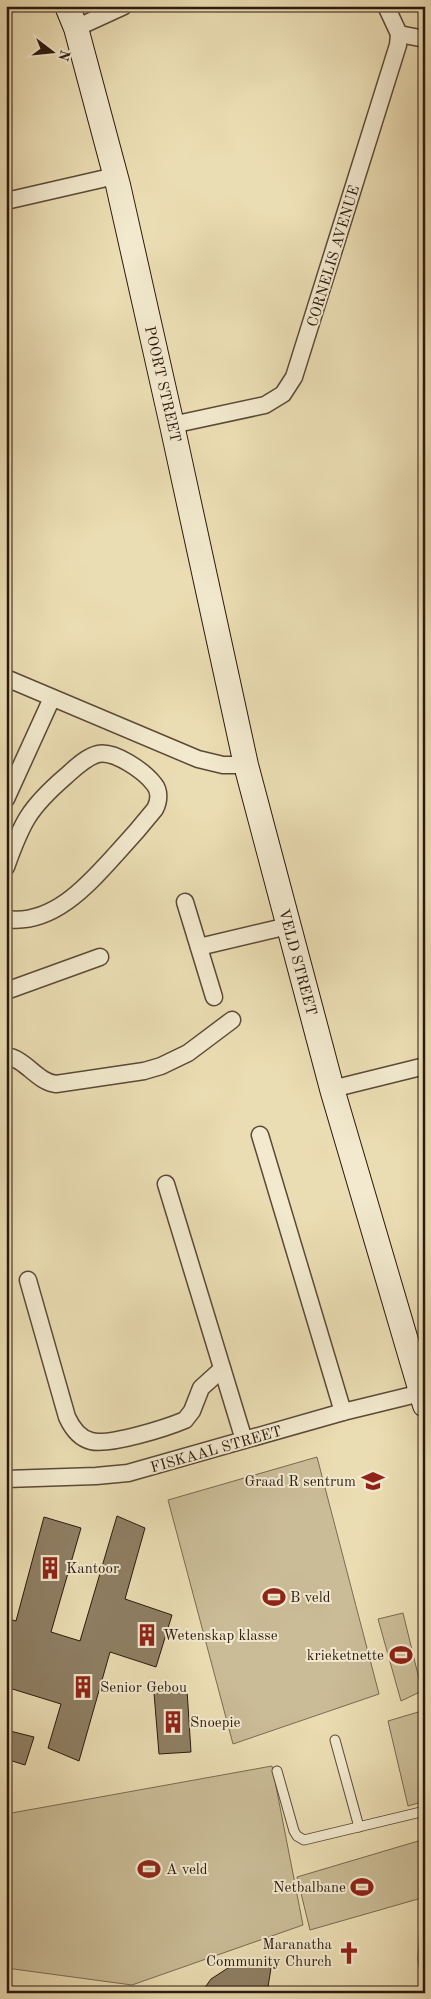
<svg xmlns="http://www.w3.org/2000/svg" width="431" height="1999" viewBox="0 0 431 1999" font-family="'Old Standard TT',serif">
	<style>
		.green { fill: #cabc97; stroke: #7a6a52 }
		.building { fill: #8f7f64; stroke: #2b190e }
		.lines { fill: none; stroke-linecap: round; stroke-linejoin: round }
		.lane-casing { stroke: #5b4a37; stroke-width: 11 }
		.street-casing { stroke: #5b4a37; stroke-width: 19 }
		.secondary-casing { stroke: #2b190e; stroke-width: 26 }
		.lane { stroke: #f2e9ce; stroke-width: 9 }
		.street { stroke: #f2e9ce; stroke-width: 16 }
		.secondary { stroke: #f2e9ce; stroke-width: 24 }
		.labels { text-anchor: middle; stroke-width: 4; stroke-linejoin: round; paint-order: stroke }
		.street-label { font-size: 15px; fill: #2b190e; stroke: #f2e9ce }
		.poi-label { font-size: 15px; fill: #2b190e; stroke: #f2e9ce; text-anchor: start }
	</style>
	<rect width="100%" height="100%" fill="#ebddb3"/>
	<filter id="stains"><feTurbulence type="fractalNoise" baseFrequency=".004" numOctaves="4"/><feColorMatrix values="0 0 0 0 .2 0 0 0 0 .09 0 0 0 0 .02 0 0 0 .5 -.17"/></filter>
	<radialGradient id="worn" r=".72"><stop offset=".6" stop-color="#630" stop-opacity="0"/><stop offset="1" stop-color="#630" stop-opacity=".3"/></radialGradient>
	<g class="green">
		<path d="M317,1457L379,1694L233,1744L168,1500Z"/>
		<path d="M403,1613L422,1691L401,1701L378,1619Z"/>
		<path d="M425,1710V1801L408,1806L388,1721Z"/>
		<path d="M272,1766L303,1925L132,1985L6,1968V1814Z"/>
		<path d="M425,1839V1897L310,1930L297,1877Z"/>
	</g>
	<g class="building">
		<path d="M117,1516L145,1528L125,1599L172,1615L156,1667L110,1652L79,1761L48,1748L61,1704L6,1687V1618L16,1621L44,1517L81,1528L51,1632L80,1641Z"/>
		<path d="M187,1690L191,1752L159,1754L154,1693Z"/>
		<path d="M6,1730L34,1737L25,1765L6,1759Z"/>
		<path d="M245,1962H272L267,1993H201L211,1979L228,1968Z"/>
	</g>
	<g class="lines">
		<defs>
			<g id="lane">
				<path d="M335,1740L359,1827"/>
				<path d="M277,1771L294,1831L297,1836L304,1840L425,1811"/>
				<path d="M425,1928L423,1959L425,1974"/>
			</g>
			<g id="street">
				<path d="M76,28L124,6"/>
				<path d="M399,34L425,39"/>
				<path d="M6,201L115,176"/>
				<path d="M172,425L265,405L283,394L294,377L398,45L399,34L386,6"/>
				<path d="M6,678L198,759L223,765H246"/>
				<path d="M6,799L52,698"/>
				<path d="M6,867C22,822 29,808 66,776C75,768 86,757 98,754C114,750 144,771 154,784C160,791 159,801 155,809C143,824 130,839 117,853C89,884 53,926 6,919"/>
				<path d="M185,902L214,997"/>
				<path d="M199,947L288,926"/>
				<path d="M6,991L100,957"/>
				<path d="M6,1056C26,1059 37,1082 56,1084L144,1071L161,1066L188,1053L232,1020"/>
				<path d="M332,1089L425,1066"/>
				<path d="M260,1135L343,1412"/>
				<path d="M166,1184L244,1440"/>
				<path d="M28,1280L67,1417C72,1428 79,1438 91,1441C109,1446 166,1428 185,1420L192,1411L201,1388L222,1369"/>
				<path d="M6,1479L96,1476L128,1473L343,1412L421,1393"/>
			</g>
			<path id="secondary" d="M67,6L76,28L118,185L172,425L246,765L332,1089L425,1405"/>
		</defs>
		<use href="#lane" class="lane-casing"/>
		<use href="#street" class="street-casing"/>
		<use href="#secondary" class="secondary-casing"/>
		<use href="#lane" class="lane"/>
		<use href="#street" class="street"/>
		<use href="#secondary" class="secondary"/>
	</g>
	<defs>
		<symbol id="school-bare" viewBox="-9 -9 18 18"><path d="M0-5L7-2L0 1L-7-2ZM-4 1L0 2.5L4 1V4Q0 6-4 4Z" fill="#8f2418" stroke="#f2e9ce" stroke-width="2.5" paint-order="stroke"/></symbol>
		<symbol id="building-bare" viewBox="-9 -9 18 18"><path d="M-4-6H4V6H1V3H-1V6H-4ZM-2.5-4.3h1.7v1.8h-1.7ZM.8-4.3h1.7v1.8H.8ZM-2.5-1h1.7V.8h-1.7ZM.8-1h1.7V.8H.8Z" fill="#8f2418" stroke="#f2e9ce" stroke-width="2.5" paint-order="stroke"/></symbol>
		<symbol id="stadium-bare" viewBox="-9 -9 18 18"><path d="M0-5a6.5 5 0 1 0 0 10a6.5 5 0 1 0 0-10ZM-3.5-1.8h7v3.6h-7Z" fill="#8f2418" stroke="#f2e9ce" stroke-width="2.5" paint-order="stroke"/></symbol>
		<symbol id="church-bare" viewBox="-9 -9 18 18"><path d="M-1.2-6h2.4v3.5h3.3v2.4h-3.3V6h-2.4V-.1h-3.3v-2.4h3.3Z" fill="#8f2418" stroke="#f2e9ce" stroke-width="2.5" paint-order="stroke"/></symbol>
	</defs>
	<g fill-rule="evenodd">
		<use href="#school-bare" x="357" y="1465" width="32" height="32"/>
		<use href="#building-bare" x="34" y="1552" width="32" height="32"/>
		<use href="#stadium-bare" x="258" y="1581" width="32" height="32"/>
		<use href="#building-bare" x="131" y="1619" width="32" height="32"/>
		<use href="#stadium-bare" x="385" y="1639" width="32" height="32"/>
		<use href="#building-bare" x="67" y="1671" width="32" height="32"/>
		<use href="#building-bare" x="157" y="1706" width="32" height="32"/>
		<use href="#stadium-bare" x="133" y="1853" width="32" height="32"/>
		<use href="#stadium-bare" x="346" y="1871" width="32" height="32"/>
		<use href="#church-bare" x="333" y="1937" width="32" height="32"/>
	</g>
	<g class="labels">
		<g class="street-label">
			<text transform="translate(333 256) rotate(-73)" y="5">CORNELIS AVENUE</text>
			<text transform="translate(163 384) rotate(77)" y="5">POORT STREET</text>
			<text transform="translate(298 962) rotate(75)" y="5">VELD STREET</text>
			<text transform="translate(216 1449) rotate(-16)" y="5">FISKAAL STREET</text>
		</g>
		<g class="poi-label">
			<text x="356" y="1486" text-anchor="end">Graad R sentrum</text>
			<text x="66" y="1573">Kantoor</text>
			<text x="290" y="1602">B veld</text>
			<text x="163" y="1640">Wetenskap klasse</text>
			<text x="384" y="1660" text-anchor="end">krieketnette</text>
			<text x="100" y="1692">Senior Gebou</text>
			<text x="190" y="1727">Snoepie</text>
			<text x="166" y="1874">A veld</text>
			<text x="346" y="1892" text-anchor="end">Netbalbane</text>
			<text x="332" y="1949" text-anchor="end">Maranatha<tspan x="332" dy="17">Community Church</tspan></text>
		</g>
	</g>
	<rect width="431" height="1999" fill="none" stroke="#ebddb3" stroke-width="25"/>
	<rect x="8" y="8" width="416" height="1984" fill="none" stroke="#2b190e" stroke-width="2.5"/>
	<rect x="12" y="12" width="406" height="1974" fill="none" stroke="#2b190e"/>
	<g transform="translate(52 52) rotate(106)" stroke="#f2e9ce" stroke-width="4" paint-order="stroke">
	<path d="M0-4L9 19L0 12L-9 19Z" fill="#2b190e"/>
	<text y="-8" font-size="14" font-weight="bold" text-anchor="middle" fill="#2b190e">N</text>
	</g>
	<rect width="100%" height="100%" filter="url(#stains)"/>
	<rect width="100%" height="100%" fill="url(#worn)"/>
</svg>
